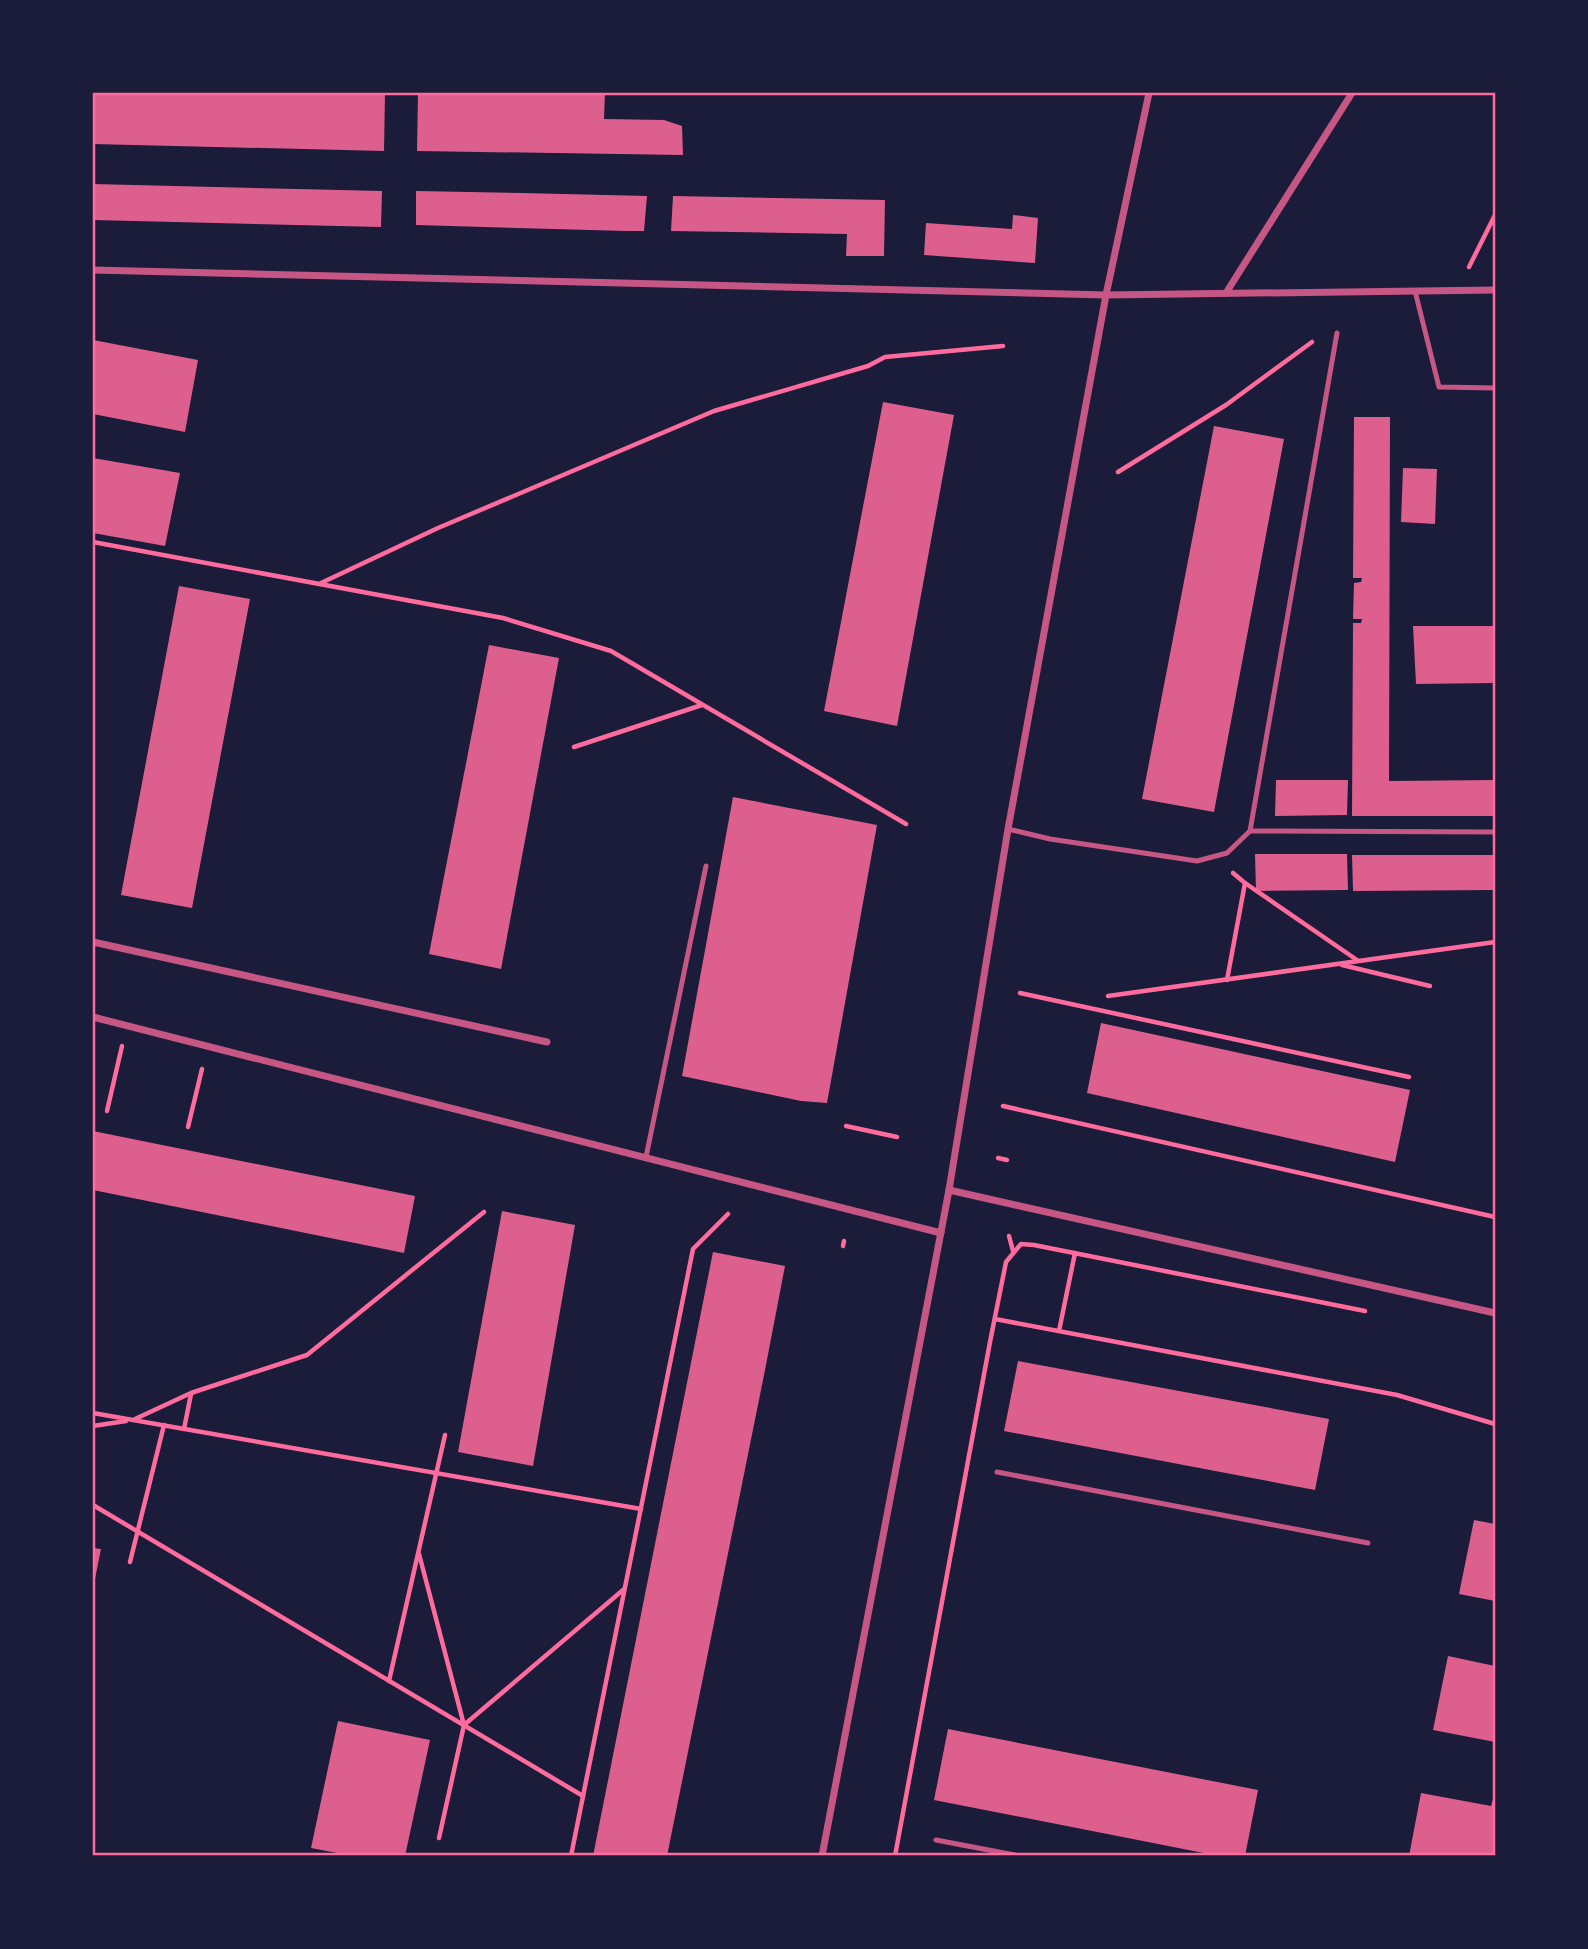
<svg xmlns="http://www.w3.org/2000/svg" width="1588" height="1949" viewBox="0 0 1588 1949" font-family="'Golos Text',sans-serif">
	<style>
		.building { fill: #dd5f8e }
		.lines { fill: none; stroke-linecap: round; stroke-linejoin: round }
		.path { stroke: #ff6b9d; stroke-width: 4.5 }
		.service { stroke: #c65784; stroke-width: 5 }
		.minor { stroke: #c65784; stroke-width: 7 }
		.neatline { fill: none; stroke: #ff6b9d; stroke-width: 2.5 }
	</style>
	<rect width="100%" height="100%" fill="#1b1b3a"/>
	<g class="building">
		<path d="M93,93H385L384,151L93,144Z"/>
		<path d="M418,93H605L604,119L664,120L682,126L683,155L417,151Z"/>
		<path d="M93,184L382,191L381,227L93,220Z"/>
		<path d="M416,191L522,193L647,196L644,231H626L416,225Z"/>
		<path d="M673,196L885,200L884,256H846L847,234L671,231Z"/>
		<path d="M1013,215L1038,218L1035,263L924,255L926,223L1012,229Z"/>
		<path d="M93,340L198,360L185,432L93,414Z"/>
		<path d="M883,402L954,415L897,726L824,711Z"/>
		<path d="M1354,417H1390L1389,781L1495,780V816H1352L1353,623H1361L1362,619H1353L1354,583L1361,582L1362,578H1353Z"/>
		<path d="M1214,426L1284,439L1214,812L1142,799Z"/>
		<path d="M93,458L180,473L165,546L93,533Z"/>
		<path d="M1403,468L1437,469L1435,524L1401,522Z"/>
		<path d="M179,586L250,599L192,908L121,895Z"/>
		<path d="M1413,626H1495V683L1416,684Z"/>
		<path d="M489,645L559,658L501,969L429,954Z"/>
		<path d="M1276,780H1348L1347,815L1275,816Z"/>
		<path d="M733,797L877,825L827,1103L801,1101L682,1076Z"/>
		<path d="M1255,854H1347L1348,890L1256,891Z"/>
		<path d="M1352,855H1495V890L1353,891Z"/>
		<path d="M1101,1023L1410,1090L1395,1162L1087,1093Z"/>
		<path d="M93,1131L415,1196L404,1253L93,1190Z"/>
		<path d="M502,1211L575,1225L533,1466L458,1452Z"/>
		<path d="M713,1252L785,1266L765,1370L667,1856H593Z"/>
		<path d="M1018,1361L1329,1419L1315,1490L1004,1431Z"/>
		<path d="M1474,1520L1495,1524V1601L1459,1594Z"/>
		<path d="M93,1548L101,1549L94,1584H93Z"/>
		<path d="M1448,1656L1495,1666V1742L1433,1730Z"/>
		<path d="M338,1721L430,1740L405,1856H353L311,1848Z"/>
		<path d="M948,1729L1258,1790L1245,1856H1219L934,1800Z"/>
		<path d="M1495,1792V1856H1409L1421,1793L1491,1806Z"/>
	</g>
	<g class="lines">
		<g class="path">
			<path d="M1469,267L1495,215"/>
			<path d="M1118,472L1226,405L1312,342"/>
			<path d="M93,542L503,618L611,651L906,824"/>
			<path d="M321,583L438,528L714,411L868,366L885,357L1003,346"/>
			<path d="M574,747L702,705"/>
			<path d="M1245,883L1357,960"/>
			<path d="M1342,965L1430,986"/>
			<path d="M1227,980L1245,883L1233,873"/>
			<path d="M1020,993L1409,1077"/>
			<path d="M1108,996L1495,942"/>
			<path d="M1003,1106L1495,1217"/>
			<path d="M107,1111L122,1046"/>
			<path d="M846,1126L897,1137"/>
			<path d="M188,1127L202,1069"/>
			<path d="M998,1158L1007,1160"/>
			<path d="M1009,1236L1013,1251"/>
			<path d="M843,1246L844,1241"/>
			<path d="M995,1319L1397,1395L1495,1424"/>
			<path d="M1059,1331L1075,1253"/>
			<path d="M93,1413L641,1509"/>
			<path d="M135,1419L191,1393L307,1355L484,1212"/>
			<path d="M93,1426L126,1421"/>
			<path d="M184,1429L191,1394"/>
			<path d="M93,1505L583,1796"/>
			<path d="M419,1554L464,1725L439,1838"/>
			<path d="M130,1562L164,1425"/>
			<path d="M389,1681L445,1435"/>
			<path d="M464,1725L623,1590"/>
			<path d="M571,1856L693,1249L728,1214"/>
			<path d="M895,1856L990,1342L1006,1262L1021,1244L1034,1245L1365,1311"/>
		</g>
		<g class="service">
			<path d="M1415,291L1439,387L1495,388"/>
			<path d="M1008,829L1050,839L1197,861L1227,853L1250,831L1337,333"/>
			<path d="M1250,831L1495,832"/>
			<path d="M646,1157L706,866"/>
			<path d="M997,1472L1368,1543"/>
			<path d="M936,1840L1020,1856"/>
		</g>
		<g class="minor">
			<path d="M93,270L1106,295L1495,290"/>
			<path d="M1226,293L1352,93"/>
			<path d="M93,942L547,1042"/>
			<path d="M93,1017L941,1233"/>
			<path d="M949,1190L1495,1313"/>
			<path d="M822,1856L949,1190L1008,829L1106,295L1149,93"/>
		</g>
	</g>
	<rect width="1588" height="1949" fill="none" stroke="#1b1b3a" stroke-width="189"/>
	<rect x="94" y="94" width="1400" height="1760" class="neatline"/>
</svg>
